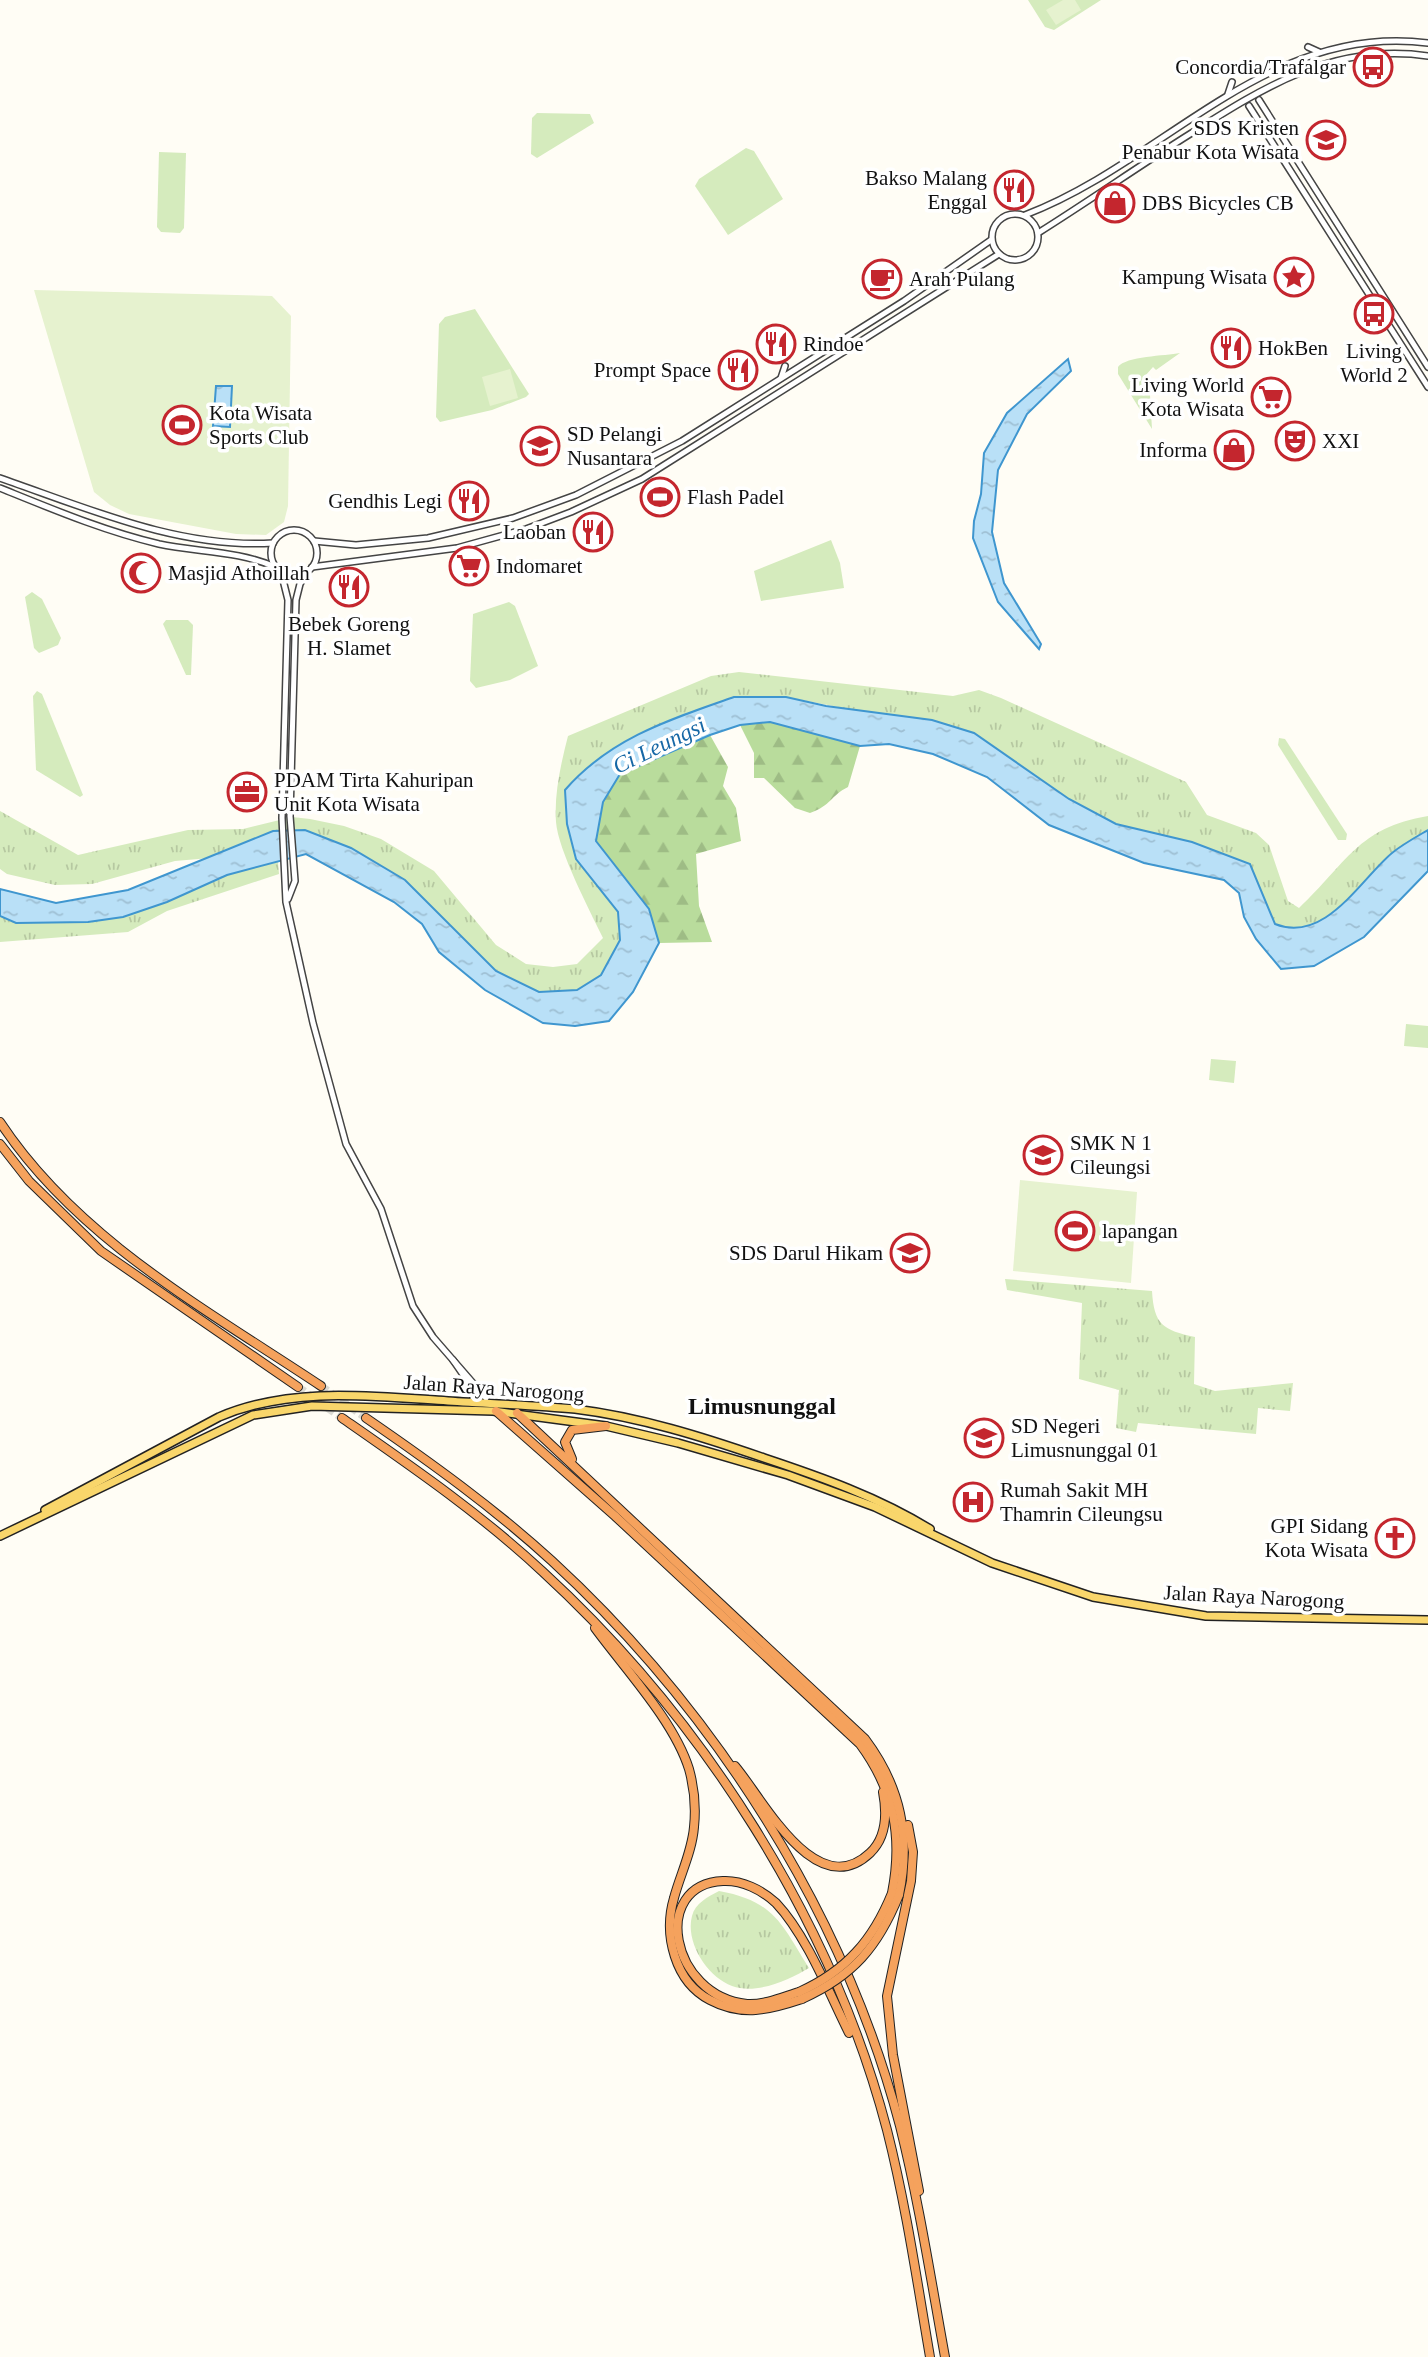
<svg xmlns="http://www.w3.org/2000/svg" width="1428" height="2357" viewBox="0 0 1428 2357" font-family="Georgia,serif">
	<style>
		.grass { fill: url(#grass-tufts) }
		.forest { fill: url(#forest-firs) }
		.park { fill: #d5ebbd }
		.pitch { fill: #e6f2cf }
		.water { fill: url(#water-ripples); stroke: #3f96cf; stroke-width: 2 }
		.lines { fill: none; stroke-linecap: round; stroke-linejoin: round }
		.highway-tunnel { stroke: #dbdad3; stroke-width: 8; stroke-dasharray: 8 4; stroke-linecap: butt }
		.minor-casing { stroke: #444; stroke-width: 8 }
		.major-casing { stroke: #222; stroke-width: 10 }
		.highway-casing { stroke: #222; stroke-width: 10 }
		.minor { stroke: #fff; stroke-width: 5 }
		.major { stroke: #f9d66b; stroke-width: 7 }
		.highway { stroke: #f5a25d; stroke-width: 8 }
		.highway-bridge-casing { stroke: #222; stroke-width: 10; stroke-linecap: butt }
		.highway-bridge { stroke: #f5a25d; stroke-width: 8 }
		.labels { text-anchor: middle; stroke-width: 7; stroke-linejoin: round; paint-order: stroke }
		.poi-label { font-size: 21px; fill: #111; stroke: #fff; text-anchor: start }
		.street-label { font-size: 21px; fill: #111; stroke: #fff }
		.water-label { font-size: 23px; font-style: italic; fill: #1768a6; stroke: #fff }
		.quarter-label { font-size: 24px; font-weight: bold; fill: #111; stroke: #fff }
	</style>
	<defs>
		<pattern id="grass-tufts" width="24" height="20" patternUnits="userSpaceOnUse" patternTransform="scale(1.75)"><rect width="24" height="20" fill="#d5ebbd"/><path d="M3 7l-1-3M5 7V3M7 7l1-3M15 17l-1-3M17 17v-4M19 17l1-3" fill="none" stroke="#b6c8a1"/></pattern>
		<pattern id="forest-firs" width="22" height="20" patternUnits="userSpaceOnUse" patternTransform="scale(1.75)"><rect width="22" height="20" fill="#b9dc9c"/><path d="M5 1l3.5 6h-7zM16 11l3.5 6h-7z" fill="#9ebc85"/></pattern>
		<pattern id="water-ripples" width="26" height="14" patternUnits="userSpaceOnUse" patternTransform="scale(1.75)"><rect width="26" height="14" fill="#b9e0f7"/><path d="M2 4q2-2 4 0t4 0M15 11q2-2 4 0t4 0" fill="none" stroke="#9ebfd3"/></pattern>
	</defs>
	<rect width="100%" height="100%" fill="#fffdf5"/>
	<g class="grass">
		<path d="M739,672L953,696L979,690L1001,698L1186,782L1207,815L1256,833L1269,845L1288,901L1299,908C1347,863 1357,828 1428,816V834C1416,841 1400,846 1390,855C1360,883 1323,943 1275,925L1250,864L1116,824L1069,799L974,733L786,697L565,790L618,912L620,941L601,975L577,990L539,992L496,971L405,880L273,831L210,858L175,861L92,884L55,885L7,874L0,869V811L78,855L188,830L243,829L292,817L310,819L344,826L381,839L434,871L496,945L526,964L553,967L577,964L603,938C590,911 558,850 556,822C554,794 561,763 568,736L711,676Z"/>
		<path d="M278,862L279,874L167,911L128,932L0,942V916L17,923L123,917L167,902L227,875Z"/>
		<path d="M1005,1279L1152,1291C1154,1325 1163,1330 1195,1337L1194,1384L1215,1391L1293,1383L1290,1411L1258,1408L1256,1434L1138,1423L1136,1432L1116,1428L1119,1390L1079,1379L1082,1303L1007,1290Z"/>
		<path d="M719,1891C774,1901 781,1923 809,1968C789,1980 756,1995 732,1986C707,1977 685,1942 692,1916C695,1903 708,1897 719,1891Z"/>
	</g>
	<g class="forest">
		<path d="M770,722L860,746L848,787C830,796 832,805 810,813L795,808L764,778H754V753L740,725Z"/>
		<path d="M710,735L728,767L723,786L736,808L741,841L696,854L699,906L712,942L659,943L649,909L595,841L603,802L620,774Z"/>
	</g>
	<g class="park">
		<path d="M1028,0H1101L1054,30L1045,27Z"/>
		<path d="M537,113L590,114L594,123L537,158L531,154L532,118Z"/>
		<path d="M746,148L754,151L783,199L728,235L695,186L699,179Z"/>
		<path d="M159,152L186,153L184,228L180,233L161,232L157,227Z"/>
		<path d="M475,309L529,394L526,397L492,410L440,422L436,417L439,324L445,317Z"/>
		<path d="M1180,353L1156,370L1153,367L1145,376L1144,388L1150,395L1152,429L1118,374V367C1126,356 1165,356 1180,353Z"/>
		<path d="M831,540L840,563L844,588L761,601L754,571Z"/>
		<path d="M32,592L42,599L61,638L58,645L39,653L34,648L25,597Z"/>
		<path d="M509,602L515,606L538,666L510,680L476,688L470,681L473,614Z"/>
		<path d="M166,620H188L193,625L191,675H186L163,624Z"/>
		<path d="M37,691L42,694L83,795L80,797L36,770L33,696Z"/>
		<path d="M1279,738L1285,739L1347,834L1346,840H1338L1278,745Z"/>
		<path d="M1406,1024L1428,1026V1048L1404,1046Z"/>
		<path d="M1211,1059L1236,1061L1234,1083L1209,1080Z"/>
	</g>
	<g class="pitch">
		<path d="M1063,0H1075L1081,10L1056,25L1046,10Z"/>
		<path d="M34,290L272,296L291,316L288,506L284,522L266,535L236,534L129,514L110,505L94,492Z"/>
		<path d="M510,369L518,398L490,406L482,377Z"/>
		<path d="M1020,1180L1137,1192L1131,1283L1013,1271Z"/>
	</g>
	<g class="water">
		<path d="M1068,359L1071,371L1027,414L998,470L992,532L1004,583L1041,644L1039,649L998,602L973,538L974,521L981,494L984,453L1007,413Z"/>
		<path d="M216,386H232L230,427L213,426Z"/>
		<path d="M734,697H786L826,706L932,720L974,733L1069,799L1116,824L1192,842L1250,864L1275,924C1325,944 1360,880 1392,853C1403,844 1416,837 1428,830V871L1364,937L1314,966L1281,969L1256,939L1244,917L1239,893L1224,880L1144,863L1049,825L987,777L933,754L889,744L860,746L770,722L740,725L710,735L620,774L603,802L596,841L649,909L659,943L633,992L609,1021L575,1026L543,1023L485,990L439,952L422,924L394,902L306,854L227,875L167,902L123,917L88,922L16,923L0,916V889L56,903L128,890L273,831L305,830L351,848L405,880L496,971L539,992L577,990L601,975L620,940L618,912L576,859L567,824L565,790C610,738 671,719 734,697Z"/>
	</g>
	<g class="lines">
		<g class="highway-tunnel">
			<path d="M321,1386L366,1418"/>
			<path d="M298,1387L342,1418"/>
		</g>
		<defs>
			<g id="minor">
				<path d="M1308,47L1319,52"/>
				<path d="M1360,65L1368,56"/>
				<path d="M1228,94L1232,82"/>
				<path d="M1259,100L1428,367"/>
				<path d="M1249,106L1428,387"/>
				<circle cx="1015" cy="237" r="23"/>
				<path d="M1025,215C1163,163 1267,22 1428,43"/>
				<path d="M1038,233C1089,201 1139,166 1190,134C1264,87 1335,42 1428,56"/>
				<path d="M781,378L785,366"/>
				<path d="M0,478C87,508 179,549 273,543"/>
				<path d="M0,488C52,509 104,531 159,544C197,552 240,551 275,567"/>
				<circle cx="294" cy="553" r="23"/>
				<path d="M314,541L356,545L428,538L513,518L576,495L682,441L904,301L991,240"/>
				<path d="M312,567L457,548L526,529L571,512L642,479L999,254"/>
				<path d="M281,572L288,600L282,818L286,902L313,1023L346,1144L381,1209L413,1306L433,1337L486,1398"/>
				<path d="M288,899L295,881L290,816L296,600L300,584L307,572"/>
				<path d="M453,1360L473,1389V1398"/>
			</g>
			<g id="major">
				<path d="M45,1510L219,1417C291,1386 372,1396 448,1401C491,1404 533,1405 575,1409C640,1417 703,1437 764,1458C821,1477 878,1497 930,1529"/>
				<path d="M0,1536L253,1415L312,1406L493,1411L606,1426L678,1443L788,1475L875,1507L992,1563L1093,1597L1206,1616L1428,1620"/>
			</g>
			<g id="highway">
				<path d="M0,1122C77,1239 207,1310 321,1386"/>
				<path d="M0,1144L29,1181L101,1251L298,1387"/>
				<path d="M496,1411L615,1516L860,1744C894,1790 903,1837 892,1893"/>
				<path d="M517,1413L865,1739C901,1787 911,1837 899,1895"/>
				<path d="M342,1418C411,1466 481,1514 543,1572C702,1718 832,1920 887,2130C906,2205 917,2281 930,2357"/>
				<path d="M366,1418C430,1462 494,1508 552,1561C714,1710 844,1912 900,2126C919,2202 931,2280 945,2357"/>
				<path d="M572,1459L565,1442L572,1430L606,1426"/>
				<path d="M595,1628C625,1669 674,1721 689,1769C694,1787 696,1808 694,1827C692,1852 680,1875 674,1898C663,1935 675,1982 710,2000C742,2017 769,2010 802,1999"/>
				<path d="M735,1766C763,1799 816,1904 870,1853C887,1837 887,1813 883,1792"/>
				<path d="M908,1825L913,1852L911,1881L887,1996L893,2055L919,2191"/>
				<path d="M799,1992C783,1997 765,2005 747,2004C670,1996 650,1884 723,1881C742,1880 762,1890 776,1903C807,1936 829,1993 849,2033"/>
			</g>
		</defs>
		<use href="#minor" class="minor-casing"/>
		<use href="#major" class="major-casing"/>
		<use href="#highway" class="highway-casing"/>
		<use href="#minor" class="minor"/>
		<use href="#major" class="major"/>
		<use href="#highway" class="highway"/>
		<defs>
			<g id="highway-bridge">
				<path d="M799,1992C846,1971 873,1940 892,1893"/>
				<path d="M802,1999C853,1976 878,1947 899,1895"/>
			</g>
		</defs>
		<use href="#highway-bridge" class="highway-bridge-casing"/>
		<use href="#highway-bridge" class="highway-bridge"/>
	</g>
	<defs>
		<symbol id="bus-ring" viewBox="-11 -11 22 22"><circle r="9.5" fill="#fff" stroke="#c4262e" stroke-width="1.5"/><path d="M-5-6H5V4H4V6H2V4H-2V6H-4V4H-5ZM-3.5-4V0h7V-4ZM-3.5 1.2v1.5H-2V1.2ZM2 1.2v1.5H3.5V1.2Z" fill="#c4262e"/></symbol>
		<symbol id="school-ring" viewBox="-11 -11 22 22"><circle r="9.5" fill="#fff" stroke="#c4262e" stroke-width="1.5"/><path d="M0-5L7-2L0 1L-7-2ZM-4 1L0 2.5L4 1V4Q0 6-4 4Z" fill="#c4262e"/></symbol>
		<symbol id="restaurant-ring" viewBox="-11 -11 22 22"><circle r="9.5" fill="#fff" stroke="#c4262e" stroke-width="1.5"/><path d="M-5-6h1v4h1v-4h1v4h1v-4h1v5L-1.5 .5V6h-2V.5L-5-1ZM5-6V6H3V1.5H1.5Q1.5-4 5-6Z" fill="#c4262e"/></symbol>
		<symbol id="shop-ring" viewBox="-11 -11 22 22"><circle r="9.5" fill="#fff" stroke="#c4262e" stroke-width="1.5"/><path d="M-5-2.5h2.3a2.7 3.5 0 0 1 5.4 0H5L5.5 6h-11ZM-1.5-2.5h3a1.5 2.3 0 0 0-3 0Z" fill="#c4262e"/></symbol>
		<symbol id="sight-ring" viewBox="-11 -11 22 22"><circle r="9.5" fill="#fff" stroke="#c4262e" stroke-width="1.5"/><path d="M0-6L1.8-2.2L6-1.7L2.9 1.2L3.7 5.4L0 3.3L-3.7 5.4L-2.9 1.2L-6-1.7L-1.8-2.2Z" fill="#c4262e"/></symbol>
		<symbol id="cafe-ring" viewBox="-11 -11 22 22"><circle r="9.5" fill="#fff" stroke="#c4262e" stroke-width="1.5"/><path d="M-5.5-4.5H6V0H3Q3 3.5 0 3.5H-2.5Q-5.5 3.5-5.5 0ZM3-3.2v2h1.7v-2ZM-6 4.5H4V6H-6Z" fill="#c4262e"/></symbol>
		<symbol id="supermarket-ring" viewBox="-11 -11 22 22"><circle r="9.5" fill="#fff" stroke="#c4262e" stroke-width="1.5"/><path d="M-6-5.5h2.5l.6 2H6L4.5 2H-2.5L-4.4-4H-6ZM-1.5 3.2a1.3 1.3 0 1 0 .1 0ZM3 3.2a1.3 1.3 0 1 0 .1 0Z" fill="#c4262e"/></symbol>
		<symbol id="stadium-ring" viewBox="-11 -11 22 22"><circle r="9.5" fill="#fff" stroke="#c4262e" stroke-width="1.5"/><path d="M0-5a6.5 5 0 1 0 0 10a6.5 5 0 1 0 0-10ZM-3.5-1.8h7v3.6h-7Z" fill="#c4262e"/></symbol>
		<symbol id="theatre-ring" viewBox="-11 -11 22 22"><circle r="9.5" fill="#fff" stroke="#c4262e" stroke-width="1.5"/><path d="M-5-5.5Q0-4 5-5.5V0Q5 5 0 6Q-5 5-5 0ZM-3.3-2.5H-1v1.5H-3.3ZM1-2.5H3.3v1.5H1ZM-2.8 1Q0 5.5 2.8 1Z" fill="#c4262e"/></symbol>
		<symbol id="mosque-ring" viewBox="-11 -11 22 22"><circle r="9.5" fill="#fff" stroke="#c4262e" stroke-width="1.5"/><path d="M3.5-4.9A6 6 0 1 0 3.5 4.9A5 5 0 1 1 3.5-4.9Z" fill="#c4262e"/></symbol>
		<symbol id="office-ring" viewBox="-11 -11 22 22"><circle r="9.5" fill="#fff" stroke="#c4262e" stroke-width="1.5"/><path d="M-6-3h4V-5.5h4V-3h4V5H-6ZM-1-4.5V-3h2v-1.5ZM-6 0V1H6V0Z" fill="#c4262e"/></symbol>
		<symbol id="hospital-ring" viewBox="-11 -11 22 22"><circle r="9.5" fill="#fff" stroke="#c4262e" stroke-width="1.5"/><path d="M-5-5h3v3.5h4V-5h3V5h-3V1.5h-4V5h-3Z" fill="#c4262e"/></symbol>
		<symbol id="church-ring" viewBox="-11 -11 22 22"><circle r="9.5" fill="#fff" stroke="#c4262e" stroke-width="1.5"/><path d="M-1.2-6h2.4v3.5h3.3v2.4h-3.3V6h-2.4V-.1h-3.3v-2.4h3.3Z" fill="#c4262e"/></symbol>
	</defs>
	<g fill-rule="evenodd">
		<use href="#bus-ring" x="1351" y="45" width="44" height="44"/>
		<use href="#school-ring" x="1304" y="118" width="44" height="44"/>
		<use href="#restaurant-ring" x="992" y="168" width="44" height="44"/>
		<use href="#shop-ring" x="1093" y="181" width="44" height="44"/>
		<use href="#sight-ring" x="1272" y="255" width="44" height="44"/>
		<use href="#cafe-ring" x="860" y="257" width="44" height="44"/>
		<use href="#bus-ring" x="1352" y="292" width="44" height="44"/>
		<use href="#restaurant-ring" x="754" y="322" width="44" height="44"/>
		<use href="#restaurant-ring" x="1209" y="326" width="44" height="44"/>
		<use href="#restaurant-ring" x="716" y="348" width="44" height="44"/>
		<use href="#supermarket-ring" x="1249" y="375" width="44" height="44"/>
		<use href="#stadium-ring" x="160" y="403" width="44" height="44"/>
		<use href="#theatre-ring" x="1273" y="419" width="44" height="44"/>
		<use href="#school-ring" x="518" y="424" width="44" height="44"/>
		<use href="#shop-ring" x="1212" y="428" width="44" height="44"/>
		<use href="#stadium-ring" x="638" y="475" width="44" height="44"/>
		<use href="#restaurant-ring" x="447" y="479" width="44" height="44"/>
		<use href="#restaurant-ring" x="571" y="510" width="44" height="44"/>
		<use href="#supermarket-ring" x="447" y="544" width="44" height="44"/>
		<use href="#mosque-ring" x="119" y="551" width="44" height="44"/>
		<use href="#restaurant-ring" x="327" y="565" width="44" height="44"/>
		<use href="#office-ring" x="225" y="770" width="44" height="44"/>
		<use href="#school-ring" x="1021" y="1133" width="44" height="44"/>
		<use href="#stadium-ring" x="1053" y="1209" width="44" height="44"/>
		<use href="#school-ring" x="888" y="1231" width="44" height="44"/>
		<use href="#school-ring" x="962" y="1416" width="44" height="44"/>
		<use href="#hospital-ring" x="951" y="1480" width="44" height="44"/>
		<use href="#church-ring" x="1373" y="1516" width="44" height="44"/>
	</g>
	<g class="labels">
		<g class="poi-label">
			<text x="1346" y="74" text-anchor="end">Concordia/Trafalgar</text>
			<text x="1299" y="135" text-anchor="end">SDS Kristen<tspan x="1299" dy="24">Penabur Kota Wisata</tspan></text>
			<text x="987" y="185" text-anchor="end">Bakso Malang<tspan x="987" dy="24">Enggal</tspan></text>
			<text x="1142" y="210">DBS Bicycles CB</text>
			<text x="1267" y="284" text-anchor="end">Kampung Wisata</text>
			<text x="909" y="286">Arah Pulang</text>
			<text x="803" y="351">Rindoe</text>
			<text x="1258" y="355">HokBen</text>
			<text x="1374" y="358" text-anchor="middle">Living<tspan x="1374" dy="24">World 2</tspan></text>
			<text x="711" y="377" text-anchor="end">Prompt Space</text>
			<text x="1244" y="392" text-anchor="end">Living World<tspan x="1244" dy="24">Kota Wisata</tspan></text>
			<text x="209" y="420">Kota Wisata<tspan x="209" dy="24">Sports Club</tspan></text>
			<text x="567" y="441">SD Pelangi<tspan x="567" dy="24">Nusantara</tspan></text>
			<text x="1322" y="448">XXI</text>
			<text x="1207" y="457" text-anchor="end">Informa</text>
			<text x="687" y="504">Flash Padel</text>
			<text x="442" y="508" text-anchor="end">Gendhis Legi</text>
			<text x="566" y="539" text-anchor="end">Laoban</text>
			<text x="496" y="573">Indomaret</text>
			<text x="168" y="580">Masjid Athoillah</text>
			<text x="349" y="631" text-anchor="middle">Bebek Goreng<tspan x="349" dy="24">H. Slamet</tspan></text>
			<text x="274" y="787">PDAM Tirta Kahuripan<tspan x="274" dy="24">Unit Kota Wisata</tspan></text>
			<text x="1070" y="1150">SMK N 1<tspan x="1070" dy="24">Cileungsi</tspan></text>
			<text x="1102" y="1238">lapangan</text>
			<text x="883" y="1260" text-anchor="end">SDS Darul Hikam</text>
			<text x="1011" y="1433">SD Negeri<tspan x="1011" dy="24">Limusnunggal 01</tspan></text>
			<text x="1000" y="1497">Rumah Sakit MH<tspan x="1000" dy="24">Thamrin Cileungsu</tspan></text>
			<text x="1368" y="1533" text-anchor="end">GPI Sidang<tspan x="1368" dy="24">Kota Wisata</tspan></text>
		</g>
		<g class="street-label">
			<text transform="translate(494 1388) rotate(4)" y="7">Jalan Raya Narogong</text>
			<text transform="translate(1254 1597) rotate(3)" y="7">Jalan Raya Narogong</text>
		</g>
		<g class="water-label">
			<text transform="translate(659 745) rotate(-26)" y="8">Ci Leungsi</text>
		</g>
		<g class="quarter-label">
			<text x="762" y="1414">Limusnunggal</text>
		</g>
	</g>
</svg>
